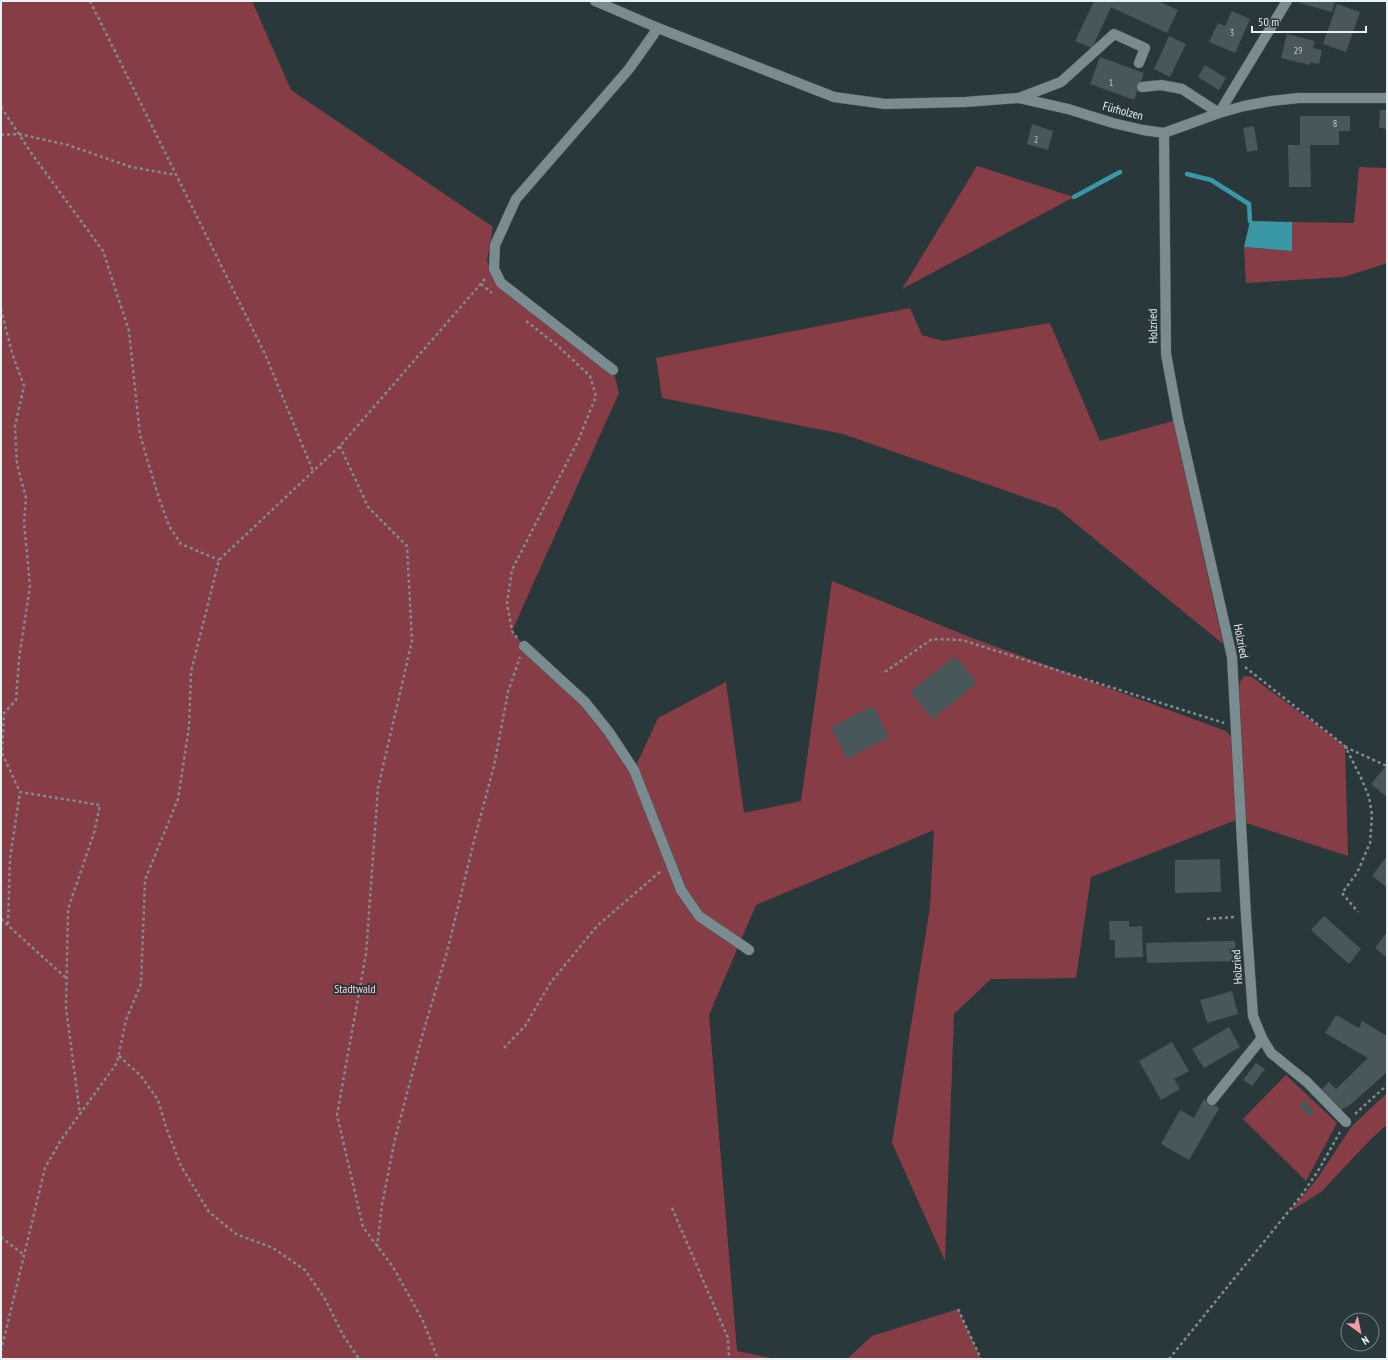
<svg xmlns="http://www.w3.org/2000/svg" width="1388" height="1360" viewBox="0 0 1388 1360" font-family="'PT Sans Narrow',sans-serif">
	<style>
		.green { fill: #873d46 }
		.water { fill: #3a97a5 }
		.lines { fill: none; stroke-linecap: round; stroke-linejoin: round }
		.stream { stroke: #3a97a5; stroke-width: 4.5 }
		.building { fill: #47575a }
		.minor-casing { stroke: #495658; stroke-width: 11 }
		.path { stroke: #808c8e; stroke-width: 2.5; stroke-dasharray: 3 3; stroke-linecap: butt }
		.minor { stroke: #7a8c8f; stroke-width: 10 }
		.labels { text-anchor: middle; stroke-width: 4; stroke-linejoin: round; paint-order: stroke }
		.number-label { font-size: 10px; fill: #c0cacd }
		.street-label { font-size: 12px; fill: #e8f1f3; stroke: #29383b }
		.park-label { font-size: 12px; fill: #fecccf; stroke: #29383b }
	</style>
	<rect width="100%" height="100%" fill="#29383b"/>
	<g class="green">
		<path d="M1,1H252L291,90L493,227L487,260L493,280L613,370L619,393L512,631L524,646L585,702L634,770L658,718L726,682L744,813L801,801L832,581L972,638L1226,731L1231,736L1233,743L1236,820L1091,877L1076,978L991,979L954,1014L945,1261L892,1143L930,907L934,830L756,905L709,1015L737,1351L776,1359H1Z"/>
		<path d="M977,166L1074,197L902,289Z"/>
		<path d="M1359,167L1387,168V263L1344,277L1246,283L1244,247L1291,251L1292,222L1354,223Z"/>
		<path d="M910,308L922,335L943,341L1050,323L1100,441L1173,421L1223,644L1058,509L843,434L662,398L656,358Z"/>
		<path d="M1244,676L1252,677L1345,746L1348,856L1246,823L1239,688L1240,682Z"/>
		<path d="M1286,1075L1337,1123L1306,1181L1243,1119Z"/>
		<path d="M1387,1093V1125L1372,1138L1321,1192L1289,1212L1317,1179L1352,1126Z"/>
		<path d="M958,1309L981,1359H847L872,1336Z"/>
	</g>
	<path class="water" d="M1250,221L1292,222V251L1244,247Z"/>
	<g class="lines">
		<g class="stream">
			<path d="M1187,174L1211,180L1249,204L1250,221"/>
			<path d="M1074,197L1120,172"/>
		</g>
	</g>
	<g class="building">
		<path d="M1094,1H1158L1178,10L1167,33L1111,7L1092,48L1075,41Z"/>
		<path d="M1301,1H1335L1332,12L1300,3Z"/>
		<path d="M1337,4L1360,12L1346,52L1323,44Z"/>
		<path d="M1232,11L1250,19L1235,53L1209,42L1218,23L1225,26Z"/>
		<path d="M1287,34L1315,41L1313,48L1322,50L1319,64L1310,62V65L1281,58Z"/>
		<path d="M1169,36L1186,44L1170,77L1154,69Z"/>
		<path d="M1100,57L1144,73L1134,100L1090,84Z"/>
		<path d="M1205,65L1226,78L1219,90L1198,77Z"/>
		<path d="M1380,110H1387V129L1379,128Z"/>
		<path d="M1300,116H1350V131H1339V145H1310L1311,187H1289L1288,145H1300Z"/>
		<path d="M1032,124L1053,131L1048,150L1027,144Z"/>
		<path d="M1254,126L1258,150L1247,152L1243,128Z"/>
		<path d="M955,656L977,683L933,719L910,692Z"/>
		<path d="M873,706L889,737L847,759L831,727Z"/>
		<path d="M1385,767L1387,768V797L1371,784Z"/>
		<path d="M1387,856V887L1372,876Z"/>
		<path d="M1220,859L1221,892L1175,893V860Z"/>
		<path d="M1324,916L1361,949L1349,964L1311,930Z"/>
		<path d="M1109,921H1129V927L1142,926L1143,957L1115,958V940H1110Z"/>
		<path d="M1387,932V958L1375,948Z"/>
		<path d="M1235,941L1236,961L1147,963L1146,943Z"/>
		<path d="M1232,991L1238,1014L1207,1023L1200,1000Z"/>
		<path d="M1336,1015L1359,1028L1362,1021L1387,1036V1072L1350,1105L1339,1111L1322,1089L1329,1082L1336,1089L1368,1058L1325,1033Z"/>
		<path d="M1229,1027L1240,1047L1204,1068L1192,1049Z"/>
		<path d="M1172,1042L1189,1071L1174,1079L1180,1089L1161,1100L1139,1061Z"/>
		<path d="M1256,1063L1265,1069L1252,1086L1243,1080Z"/>
		<path d="M1204,1099L1219,1108L1189,1160L1161,1144L1180,1110L1194,1118Z"/>
		<path d="M1305,1100L1314,1113L1308,1117L1299,1105Z"/>
	</g>
	<g class="lines">
		<defs>
			<g id="minor">
				<path d="M595,1L658,28L834,97L885,104L965,102L1019,98L1061,82L1114,34L1145,48L1139,63"/>
				<path d="M1142,87L1161,85L1182,89L1219,113"/>
				<path d="M1019,98L1068,109L1113,123L1143,130L1164,133L1219,113L1244,106L1271,101L1299,98H1387"/>
				<path d="M1219,113L1287,1"/>
				<path d="M1164,133L1166,354L1178,419L1232,657L1246,916L1253,1016L1262,1038L1271,1053L1307,1082L1346,1122"/>
				<path d="M613,370L501,283L494,269L495,245L516,199L629,69L658,28"/>
				<path d="M524,646L585,702L609,732L634,770L681,890L699,916L749,950"/>
				<path d="M1212,1100L1262,1038"/>
			</g>
		</defs>
		<use href="#minor" class="minor-casing"/>
		<g class="path">
			<path d="M90,1L265,354L313,471"/>
			<path d="M1,107L32,154L103,251L129,331L140,435L157,492L169,526L181,544L219,560"/>
			<path d="M1,135L19,134L68,145L131,167L176,175"/>
			<path d="M481,284L492,293"/>
			<path d="M1,309L12,353L24,386L15,426L17,464L26,498L24,522L30,586L19,659L16,700L4,713L2,753L20,792L100,805L94,833L68,909L66,1008L80,1114"/>
			<path d="M340,446L368,507L407,546L412,641L378,788L366,954L337,1115L363,1227L393,1267L423,1321L438,1359"/>
			<path d="M517,638L512,631L507,603L512,570L578,441L596,396L590,376L559,347L525,320"/>
			<path d="M1245,667L1345,746L1362,780L1369,797L1372,815L1370,843L1357,873L1342,893L1358,912"/>
			<path d="M885,672L932,639L962,640L1224,723"/>
			<path d="M1345,747L1387,766"/>
			<path d="M1,919L66,978"/>
			<path d="M1207,919L1234,917"/>
			<path d="M8,924L10,859L20,792"/>
			<path d="M504,1048L525,1026L551,982L597,926L661,871"/>
			<path d="M119,1056L141,1076L158,1100L166,1127L181,1166L209,1212L236,1234L273,1248L305,1270L325,1299L343,1335L359,1359"/>
			<path d="M1355,1114L1387,1085"/>
			<path d="M672,1208L728,1338L729,1359"/>
			<path d="M1,1237L24,1255"/>
			<path d="M377,1247L382,1205L395,1139L423,1033L447,952L475,837L494,766L508,692L520,657"/>
			<path d="M958,1309L981,1359"/>
			<path d="M1,1351L45,1168L61,1140L117,1063L126,1020L141,984L145,880L178,799L189,727L191,672L219,560L340,446L485,279"/>
			<path d="M1169,1359L1301,1196L1318,1171L1340,1132"/>
		</g>
		<use href="#minor" class="minor"/>
	</g>
	<g class="labels">
		<g class="number-label">
			<text x="1232" y="36">3</text>
			<text x="1298" y="54">29</text>
			<text x="1111" y="86">1</text>
			<text x="1335" y="127">8</text>
			<text x="1036" y="143">2</text>
		</g>
		<g class="street-label">
			<text transform="translate(1123 111) rotate(15)" y="4">Fürholzen</text>
			<text transform="translate(1153 326) rotate(-91)" y="4">Holzried</text>
			<text transform="translate(1241 641) rotate(79)" y="4">Holzried</text>
			<text transform="translate(1237 967) rotate(-94)" y="4">Holzried</text>
		</g>
		<g class="park-label">
			<text x="355" y="993">Stadtwald</text>
		</g>
	</g>
	<rect width="1388" height="1360" fill="none" stroke="#e8f1f3" stroke-width="4"/>
	<g transform="translate(1360 1332) rotate(147)"><circle r="19" fill="#29383b" stroke="#758285"/>
	<path d="M0-3L7 15L0 10L-7 15Z" fill="#f49aa2"/>
	<text y="-6" font-size="11" font-weight="bold" text-anchor="middle" fill="#e8f1f3">N</text>
	</g>
	<path d="M1252 26v6h114v-6" fill="none" stroke="#e8f1f3" stroke-width="2"/>
	<text x="1258" y="26" font-size="12" fill="#e8f1f3" stroke="#29383b" stroke-width="3" paint-order="stroke">50 m</text>
</svg>
